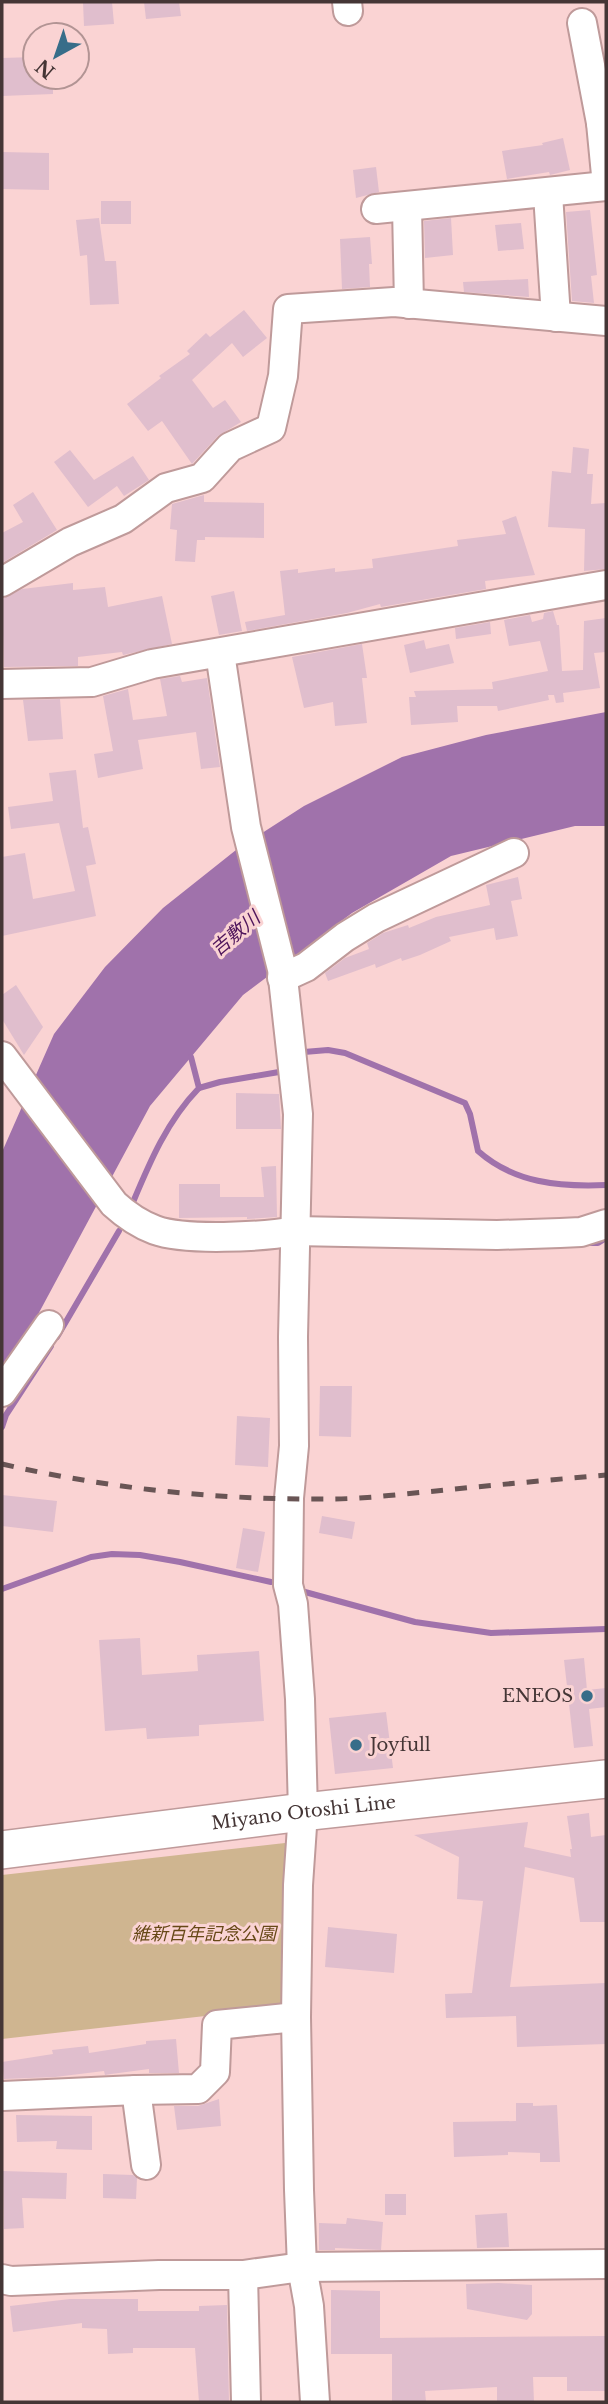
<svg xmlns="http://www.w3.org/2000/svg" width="608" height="2404" viewBox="0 0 608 2404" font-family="'Libre Baskerville','Noto Sans JP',serif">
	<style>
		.green { fill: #cfb590 }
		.water { fill: #a072ab }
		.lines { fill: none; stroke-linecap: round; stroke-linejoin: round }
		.stream { stroke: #a072ab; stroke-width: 6 }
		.building { fill: #e0becd }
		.minor-casing { stroke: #bf9a9a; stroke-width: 32 }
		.major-casing { stroke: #bf9a9a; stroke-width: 40 }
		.minor { stroke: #fff; stroke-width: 28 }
		.major { stroke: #fff; stroke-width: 37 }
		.rail { stroke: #695555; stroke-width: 5; stroke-dasharray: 12 12; stroke-linecap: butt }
		.poi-dot { fill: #376d89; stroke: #fad3d3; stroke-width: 2.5 }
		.labels { text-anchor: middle; stroke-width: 6; stroke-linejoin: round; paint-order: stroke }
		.poi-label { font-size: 18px; fill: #453636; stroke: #fad3d3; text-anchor: end }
		.street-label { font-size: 18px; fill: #453636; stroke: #fad3d3 }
		.park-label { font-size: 18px; font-style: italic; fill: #674817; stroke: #fad3d3 }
		.water-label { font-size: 19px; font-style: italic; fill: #4e145b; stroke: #fad3d3 }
	</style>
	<rect width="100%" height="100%" fill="#fad3d3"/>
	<path class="green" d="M285,1843L292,1995L275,2008L2,2039V1875Z"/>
	<path class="water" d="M606,712V826H575L451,856L352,913L243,995L150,1106L27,1335L2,1371V1152L54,1034L105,967L163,908L236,850L304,806L402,757L486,735Z"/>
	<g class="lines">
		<g class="stream">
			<path d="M304,1052L328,1050L345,1053L465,1103L470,1114L478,1151C514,1183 559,1187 606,1185"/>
			<path d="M199,1088L220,1082L279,1072"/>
			<path d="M131,1207C149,1164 166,1122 199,1088L191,1057"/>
			<path d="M587,1243H598L606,1238"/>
			<path d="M57,1337L119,1231"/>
			<path d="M2,1427L6,1415L51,1346"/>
			<path d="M2,1589L91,1557L112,1554L140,1555L180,1562L271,1582"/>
			<path d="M305,1592L415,1622L491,1633L606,1629"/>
		</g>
	</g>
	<g class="building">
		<path d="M83,2H112L114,24L84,26Z"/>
		<path d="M144,2H179L181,16L146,19Z"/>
		<path d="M35,57V77H53V94L2,96V58Z"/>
		<path d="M563,138L570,170L550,175L549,172L507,179L502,151L543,145L542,143Z"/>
		<path d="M2,152L49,153V190L2,189Z"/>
		<path d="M376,167L379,192L356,198L353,170Z"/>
		<rect x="101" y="201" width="30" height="23"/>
		<path d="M590,210L597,275L591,276L594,303L572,301L566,212Z"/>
		<path d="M99,218L105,261H116L119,304L90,305L87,255L80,256L76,220Z"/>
		<path d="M451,218L453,255L425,258L424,221Z"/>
		<path d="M521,223L524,249L498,251L495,225Z"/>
		<path d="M370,237L372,264H369L370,287L342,289L340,239Z"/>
		<path d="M528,279L529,297L464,292L463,282Z"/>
		<path d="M244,310L267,338L243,357L232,343L192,380L213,408L225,400L241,422L218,436L192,464L162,421L148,431L127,404L161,378L159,376L190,354L187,351L206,333L210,337Z"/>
		<path d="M573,447L589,449L587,474H593L591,504L606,503V569L584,571L585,529L548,527L552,471L571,473Z"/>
		<path d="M70,450L94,480L133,456L149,480L124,496L117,486L88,507L54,462Z"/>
		<path d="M33,492L57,530L2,563V533L23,522L13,505Z"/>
		<path d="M204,495V502L264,503V538L205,537V540H197L195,562L175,561L177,530L170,529L172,504Z"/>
		<path d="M516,516L535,575L485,581L486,589L381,607L380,604L347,613L247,631L245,622L285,615L280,571L298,569V573L335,568V572L373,568L372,559L458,546L457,540L506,534L502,521Z"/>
		<path d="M73,583V590L105,587L108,607L162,596L172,644L123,655L122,652L78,657V666L4,667L2,599L22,589Z"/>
		<path d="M234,591L242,631L219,635L211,596Z"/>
		<path d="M553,611L557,625H559L562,671L583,670L584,621L606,618V652L594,653L600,688L563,693L564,702L556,703L554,695H548L549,700L498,711L497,706H457L458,722L411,725L409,697H416L414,691L493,689L492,682L548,671L540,641L509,646L504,620L530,615L532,622L543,619L544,613Z"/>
		<path d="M490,622L491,634L456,639L455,628Z"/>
		<path d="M424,640L426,649L449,644L454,663L410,673L404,645Z"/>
		<path d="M362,644L367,678H362L367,723L335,726L333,702L304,708L292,657Z"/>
		<path d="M180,676L182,682L207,678L220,767L201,769L196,732L138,740L143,769L98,778L94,754L113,751L103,696L128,689L133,720L167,716L160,679Z"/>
		<path d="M60,699L63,739L28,741L23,700Z"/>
		<path d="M76,770L83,828L88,827L96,864L86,866L96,916L2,936V857L25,853L33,899L75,891L59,823L11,829L8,807L53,801L49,773Z"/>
		<path d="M518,877L522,899L511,901L518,936L496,940L494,928L449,937L451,941L420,955L402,961L401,958L376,968L375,964L328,981L325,973L345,958L369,949L367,943L383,933L408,925L409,928L436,917L490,905L486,885Z"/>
		<path d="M16,985L43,1027L24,1055L2,1019V995Z"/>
		<path d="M236,1093L279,1094L281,1129H236Z"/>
		<path d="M276,1166L277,1217L247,1219V1217L179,1218V1184H220V1197H264L261,1167Z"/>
		<path d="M320,1386H352L351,1437L319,1436Z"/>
		<path d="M237,1416L270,1418L268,1467L235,1465Z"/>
		<path d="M2,1495L57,1501L53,1532L2,1526Z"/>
		<path d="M322,1516L355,1522L352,1539L319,1533Z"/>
		<path d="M243,1528L265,1532L258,1572L236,1568Z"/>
		<path d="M140,1638L142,1675L198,1671L197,1655L259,1651L264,1721L199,1725V1736L147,1739L146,1728L105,1731L99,1640Z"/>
		<path d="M584,1658L587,1690L606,1688V1707L589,1709L593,1746L574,1748L564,1660Z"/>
		<path d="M386,1712L393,1768L335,1774L329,1718Z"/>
		<path d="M589,1813L591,1837L606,1835V1922H580L574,1878L525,1867L510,1987L606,1983V2044L517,2047L516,2016L446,2018L445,1994L472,1993L483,1901L457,1899L459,1857L414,1835L528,1822L524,1847L571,1857L570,1849H572L567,1816Z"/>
		<path d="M328,1927L397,1934L394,1973L325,1967Z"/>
		<path d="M176,2039L179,2073H149V2069L111,2074L105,2075L104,2071L55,2077L4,2079L2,2062L53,2054L52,2050L88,2046L89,2053L146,2044V2041Z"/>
		<path d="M219,2099L221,2126L177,2130L174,2106H198Z"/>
		<path d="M516,2103H533V2106L557,2105L560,2162H540V2153L508,2152V2155L454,2157L453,2122L516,2121Z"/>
		<path d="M16,2115L92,2116V2150L56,2149L57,2141L17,2142Z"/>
		<path d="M3,2171L67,2173L66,2199L22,2198L24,2228L4,2229Z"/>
		<path d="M103,2174L133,2175L137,2178L136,2199L103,2198Z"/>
		<rect x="385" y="2194" width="21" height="21"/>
		<path d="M507,2213L509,2247L477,2248L475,2215Z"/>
		<path d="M347,2218L383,2222L381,2250L335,2248V2250H319V2223L346,2224Z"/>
		<path d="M499,2283L532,2285V2314L527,2320L467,2309L466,2284Z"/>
		<path d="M331,2290L380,2291V2338L606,2336V2391H567V2377H533L534,2402H497V2387L425,2391L426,2402H392V2354H331Z"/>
		<path d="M70,2299H138V2311H199V2306L227,2305L229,2402H199L195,2348H133V2353L108,2354L107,2329L82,2328V2323L13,2332L10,2306Z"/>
	</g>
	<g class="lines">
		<defs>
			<g id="minor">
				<path d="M347,2L348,11"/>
				<path d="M582,23L601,123"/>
				<path d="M606,123H601L606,175"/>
				<path d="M548,194L556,317"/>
				<path d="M407,207L409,304"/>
				<path d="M376,209L606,186"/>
				<path d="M2,582L70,542L123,519L166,488L202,478L230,447L271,428L283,376L288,309L394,302L606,321"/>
				<path d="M220,653L246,827L282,969L298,1114L293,1337L294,1446L289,1498L288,1585L293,1604L300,1699L303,1812L298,1885L296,2017L299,2190L302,2267L309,2306L315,2402"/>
				<path d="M2,684L92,682L152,664L606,585"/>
				<path d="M282,978L306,967L345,937L376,918L514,853"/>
				<path d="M2,1056L114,1204C126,1215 139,1224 155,1230C185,1241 262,1237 295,1231L497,1235L560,1233L581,1232L606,1224"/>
				<path d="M2,1392L49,1325"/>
				<path d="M3,2096L136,2090"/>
				<path d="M146,2165L136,2090L198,2089L215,2072L217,2025L296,2017"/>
				<path d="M243,2275L246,2402"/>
				<path d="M2,2279L11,2281L159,2275H243L302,2267L606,2264"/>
			</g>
			<g id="major">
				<path id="s1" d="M2,1850L303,1812L606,1779"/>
			</g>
		</defs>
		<use href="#minor" class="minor-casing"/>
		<use href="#major" class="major-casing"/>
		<use href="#minor" class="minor"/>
		<use href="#major" class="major"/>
		<path class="rail" d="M2,1464C111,1489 217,1500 330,1499C365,1499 401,1494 436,1491C493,1485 550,1480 606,1475"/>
	</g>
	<g class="poi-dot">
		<circle cx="587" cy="1696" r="7"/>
		<circle cx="356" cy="1745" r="7"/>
	</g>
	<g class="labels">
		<g class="poi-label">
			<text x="573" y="1702">ENEOS</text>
			<text x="370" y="1751" text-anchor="start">Joyfull</text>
		</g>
		<g class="street-label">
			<text dy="6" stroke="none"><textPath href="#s1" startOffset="304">Miyano Otoshi Line</textPath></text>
		</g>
		<g class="park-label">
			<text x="204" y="1940">維新百年記念公園</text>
		</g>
		<g class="water-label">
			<text transform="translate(235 933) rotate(-40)" y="7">吉敷川</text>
		</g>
	</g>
	<rect width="608" height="2404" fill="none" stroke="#453636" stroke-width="7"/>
	<g transform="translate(56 56) rotate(220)"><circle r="33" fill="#fad3d3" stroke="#b29494" stroke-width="2"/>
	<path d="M0-5L12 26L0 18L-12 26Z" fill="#376d89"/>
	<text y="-10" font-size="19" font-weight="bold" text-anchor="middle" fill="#453636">N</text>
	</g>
</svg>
